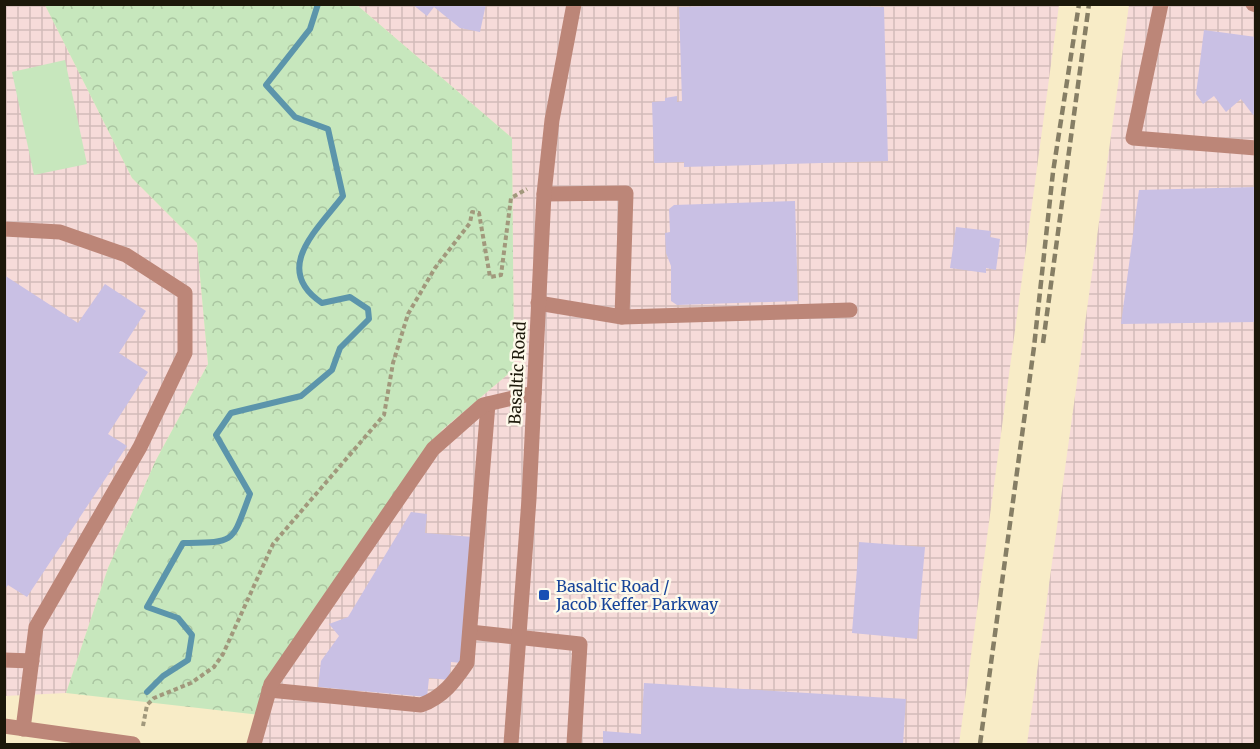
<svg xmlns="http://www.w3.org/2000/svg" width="1260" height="749" viewBox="0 0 1260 749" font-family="Merriweather,serif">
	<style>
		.industrial { fill: url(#industrial-grid) }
		.grass { fill: #c7e7bd }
		.forest { fill: url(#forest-crowns) }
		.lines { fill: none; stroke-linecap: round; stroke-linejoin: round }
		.stream { stroke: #5c95ab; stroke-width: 6 }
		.building { fill: #c9c0e4 }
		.path { stroke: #a1987c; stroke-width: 4; stroke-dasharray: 4.5 3; stroke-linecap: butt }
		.minor { stroke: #bc8678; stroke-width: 15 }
		.rail { stroke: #867e65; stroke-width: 4.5; stroke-dasharray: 9 4.5; stroke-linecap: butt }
		.transit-dot { fill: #1a4fb4; stroke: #fefaeb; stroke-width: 2 }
		.labels { text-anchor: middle; stroke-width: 5; stroke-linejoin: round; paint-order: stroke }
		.street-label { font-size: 16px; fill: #1c180a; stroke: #fefaeb }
		.transit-label { font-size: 16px; fill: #164399; stroke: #fefaeb; text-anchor: start }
	</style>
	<defs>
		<pattern id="industrial-grid" width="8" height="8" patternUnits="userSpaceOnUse" patternTransform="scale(1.5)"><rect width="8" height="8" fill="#f6dbd9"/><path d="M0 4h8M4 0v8" fill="none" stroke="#d2bbb9"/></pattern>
		<pattern id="forest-crowns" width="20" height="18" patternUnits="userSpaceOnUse" patternTransform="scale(1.5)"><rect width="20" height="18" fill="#c7e7bd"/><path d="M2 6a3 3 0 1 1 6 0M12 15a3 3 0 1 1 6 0" fill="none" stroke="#aac5a1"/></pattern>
	</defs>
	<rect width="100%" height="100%" fill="#f8ecc7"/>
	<g class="industrial">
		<path d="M5,5H45L132,178L197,243L208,364L156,460L108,568L66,693L5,696Z"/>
		<path d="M357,5H1059L959,744H255L260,715L442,430L514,369L512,138Z"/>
		<path d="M1129,5H1255V744H1027Z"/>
	</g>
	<path class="grass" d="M65,60L87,164L34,175L12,72Z"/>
	<path class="forest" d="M45,5H357L512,138L514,369L442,430L260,715L66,693L108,568L156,460L208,364L197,243L132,178Z"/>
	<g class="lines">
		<path class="stream" d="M147,692L163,676L188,660L192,635L178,618L147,607L183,543C237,542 231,544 250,494L216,435L231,413L301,396L332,370L340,348L369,319L368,309L350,297L322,303C271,269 318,229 343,196L328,129L295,117L266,85L310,29L318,4"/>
	</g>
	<g class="building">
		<path d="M412,4H486L480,32L460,28L434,7L427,16Z"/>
		<path d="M778,4L884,7L888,161L684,167V162L654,163L652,102L665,101V98L677,96V102L682,101L679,7Z"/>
		<path d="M1204,30L1256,37V113L1253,115L1241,99L1226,112L1214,96L1203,104L1196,94Z"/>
		<path d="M1256,187V322L1121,324L1139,190Z"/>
		<path d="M795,201L798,301L677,305L671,301V266L666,253L665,233L670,232L669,209L674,205Z"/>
		<path d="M956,227L991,231L990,237L1000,239L996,270L986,268V273L950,268Z"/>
		<path d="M4,275L78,323L105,284L146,311L119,353L148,372L108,434L127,446L27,597L8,585L4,590Z"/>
		<path d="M411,512L427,514L425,533L473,537L462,663L451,662L449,680L429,678L427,697L318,687L321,661L339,636L329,624L348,617Z"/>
		<path d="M859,542L925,547L917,639L852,633Z"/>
		<path d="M644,683L906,699L903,744H603V731L641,734Z"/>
	</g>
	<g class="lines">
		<path class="path" d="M143,726L147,705L154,698L191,683L214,667L223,654L273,544L384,415L393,363L408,314L435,268L470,223L472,212L479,213L490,277L501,275L511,198L527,189"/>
		<g class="minor">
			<path d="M1161,4L1133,138L1256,148"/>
			<path d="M1253,4L1256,5"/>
			<path d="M544,194L626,193L622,317"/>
			<path d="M4,229L60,232L126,255L185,293V353L140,447L36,627L23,729"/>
			<path d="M538,303L622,317L850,310"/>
			<path d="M470,632L580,644L574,744"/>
			<path d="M4,660L32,661"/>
			<path d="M269,690L421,705C443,697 454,682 467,663L488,404"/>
			<path d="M4,726L133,744"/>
			<path d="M254,744L271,684L433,449L483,405L534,393"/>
			<path d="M511,744L529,499L544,194L552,120L574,4"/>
		</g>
		<g class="rail">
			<path d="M1043,343L1089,4"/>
			<path d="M980,744L1034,347L1053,172L1079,4"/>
		</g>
	</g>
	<rect class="transit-dot" x="538" y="589" width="12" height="12" rx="3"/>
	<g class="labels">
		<g class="street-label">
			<text transform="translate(517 373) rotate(-87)" y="6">Basaltic Road</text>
		</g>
		<g class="transit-label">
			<text x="556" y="592">Basaltic Road /<tspan x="556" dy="18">Jacob Keffer Parkway</tspan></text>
		</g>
	</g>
	<rect width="1260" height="749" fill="none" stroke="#1c180a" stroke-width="12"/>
</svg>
